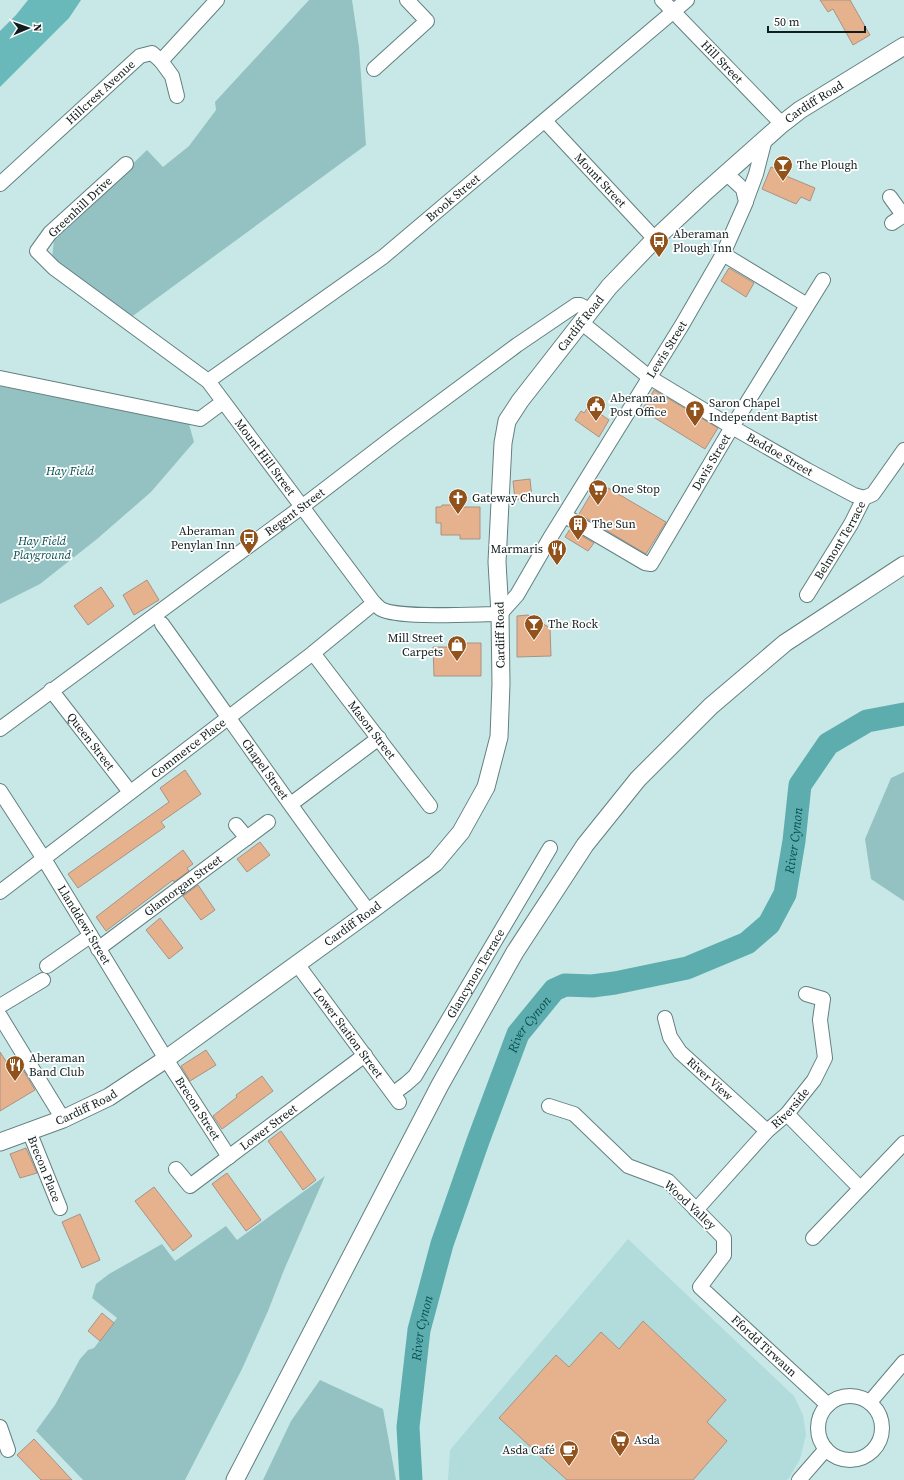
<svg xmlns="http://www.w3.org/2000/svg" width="904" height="1480" viewBox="0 0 904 1480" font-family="'Source Serif 4',serif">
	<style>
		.built { fill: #b2dbdb }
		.green { fill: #94c2c2 }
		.forest { fill: #69b8ba }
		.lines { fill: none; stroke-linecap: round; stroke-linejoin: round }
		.river { stroke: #5dadae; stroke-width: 23 }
		.building { fill: #e6b28e; stroke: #a89284 }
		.minor-casing { stroke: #638080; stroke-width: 16 }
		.major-casing { stroke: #638080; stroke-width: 19 }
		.minor { stroke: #fff; stroke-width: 14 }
		.major { stroke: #fff; stroke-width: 17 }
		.labels { text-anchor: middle; stroke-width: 3.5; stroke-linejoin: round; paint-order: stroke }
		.street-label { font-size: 12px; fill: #111d1d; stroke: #fff }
		.poi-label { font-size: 12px; fill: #111d1d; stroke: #fff; text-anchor: start }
		.park-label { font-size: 12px; font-style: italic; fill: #044f51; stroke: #fff }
		.water-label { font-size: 13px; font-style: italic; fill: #065052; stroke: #fff }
	</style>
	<rect width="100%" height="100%" fill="#c8e8e8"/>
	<path class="built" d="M628,1239L794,1396L803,1415L806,1435L800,1459L789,1478L787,1480H448L450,1450Z"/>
	<g class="green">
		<path d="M309,0H352L359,47L366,145L130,318L52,258L54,240L147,150L163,167L189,146L216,110L215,102Z"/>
		<path d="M0,386L189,424L194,442L151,492L97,539L40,584L0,604Z"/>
		<path d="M904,772V901L871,879L865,839L891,778Z"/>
		<path d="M325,1176L284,1270L268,1311L242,1369L185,1480H83L36,1431L55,1405L80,1359L88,1350L94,1348L117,1318L92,1298L96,1284L109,1274L162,1244L175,1261L226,1226L237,1240Z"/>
		<path d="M320,1380L383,1409L396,1480H263L291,1421Z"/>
	</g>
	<path class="forest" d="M28,0H81L69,18L0,87V31L16,15Z"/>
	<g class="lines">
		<path class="river" id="s1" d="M411,1480L408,1427L419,1330L442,1244L478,1141L518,1034L554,990L565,985L592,986L615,983L687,968L747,943L769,924L785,894L794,841L800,785L828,744L867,721L904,714"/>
	</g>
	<g class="building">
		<path d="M820,0H850L870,35L853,45L833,9L828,12Z"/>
		<path d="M771,167L787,174L786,176L815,188L810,201L801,197L796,204L762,189Z"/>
		<path d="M729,268L754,283L746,297L721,281Z"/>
		<path d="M654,390L718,428L705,449L642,410Z"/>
		<path d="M589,406L609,420L599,437L575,420L581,411L584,413Z"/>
		<path d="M530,479L532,498L515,500L513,481Z"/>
		<path d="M598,482L666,522L646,554L579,514Z"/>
		<path d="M442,505H459V507H480V539H460V535H441V523H436V507H441Z"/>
		<path d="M570,529L594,543L588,551L565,537Z"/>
		<path d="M147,580L159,600L134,615L123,595Z"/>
		<path d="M101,587L114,606L88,625L74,606Z"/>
		<path d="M528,615L550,628L551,656L517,657V616Z"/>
		<path d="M465,643H481V676H434L433,647H466Z"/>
		<path d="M185,770L201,794L161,822L165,827L78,888L68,874L169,802L160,788Z"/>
		<path d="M260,842L270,855L247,872L237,859Z"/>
		<path d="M183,850L193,864L187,868L189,871L174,882L173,880L106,931L96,917Z"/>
		<path d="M198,885L215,910L201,920L183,896Z"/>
		<path d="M160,918L183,948L169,959L146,930Z"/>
		<path d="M206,1050L216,1065L190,1081L181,1066Z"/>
		<path d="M0,1052L11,1069L14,1067L18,1073L23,1070L35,1090L0,1111Z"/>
		<path d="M262,1076L273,1091L222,1129L213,1116L237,1097L236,1095Z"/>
		<path d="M281,1131L316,1180L303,1190L268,1141Z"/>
		<path d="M26,1148L37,1173L20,1178L10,1154Z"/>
		<path d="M227,1173L261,1220L246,1231L212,1184Z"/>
		<path d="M154,1187L192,1236L173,1251L135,1201Z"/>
		<path d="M80,1214L100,1260L82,1268L62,1222Z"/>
		<path d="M102,1313L114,1323L100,1341L88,1331Z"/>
		<path d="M643,1321L726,1400L707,1422L727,1441L693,1480H567L499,1418L556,1355L569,1367L601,1332L619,1349Z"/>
		<path d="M34,1439L72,1480H41L17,1455Z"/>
	</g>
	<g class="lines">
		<defs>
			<g id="minor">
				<path id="s2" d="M662,0L782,124"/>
				<path d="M161,61L172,76L177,96"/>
				<path d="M374,69L427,21L407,0"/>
				<path id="s3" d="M545,121L655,239"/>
				<path id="s4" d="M126,164L50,233L37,251L54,268L208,381L374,603C377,605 379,608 381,609C399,619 476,614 500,614L517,595L550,538L682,325L723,254L746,202L743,189L727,174"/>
				<path id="s5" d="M0,184L140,56L152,53L161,61L217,0"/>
				<path d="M890,197L903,215"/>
				<path d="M746,201L756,174L765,139"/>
				<path d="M892,223L904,215"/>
				<path d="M723,254L807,305"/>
				<path id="s6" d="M582,323L649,377L732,427L807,470L854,495L864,498"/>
				<path d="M0,378L200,419L223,402"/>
				<path id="s7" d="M208,381L383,257L687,0"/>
				<path id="s8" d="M565,516L645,563L651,564L732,427L823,280"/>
				<path id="s9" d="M807,595L851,524L864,498L873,494L904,450"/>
				<path id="s10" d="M162,624C231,720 298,818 369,912"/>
				<path id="s11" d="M313,653L430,806"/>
				<path id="s12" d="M51,690L130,792"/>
				<path id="s13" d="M0,729L303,506L397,434L517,345L576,305H580L591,311"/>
				<path id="s14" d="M0,791L44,859L166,1059L229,1157"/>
				<path d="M291,804L379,738"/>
				<path d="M236,825L247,838"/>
				<path id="s15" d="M0,892L313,653L374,603"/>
				<path id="s16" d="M98,949L268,822"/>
				<path id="s17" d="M297,964L399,1102"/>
				<path d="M47,966L90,936"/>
				<path d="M0,1006L43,980"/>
				<path d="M0,1016L63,1119"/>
				<path id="s18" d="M665,1018L670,1037L680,1052L767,1131"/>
				<path id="s19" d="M394,1093L406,1084L415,1076L550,848"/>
				<path id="s20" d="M549,1106L574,1114L628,1166L668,1181L724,1238V1255L700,1287L828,1405"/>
				<path d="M787,1114L860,1188"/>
				<path id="s21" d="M29,1131L60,1208"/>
				<path id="s22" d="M176,1169L190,1186L365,1055"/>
				<path id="s23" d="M696,1210L767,1131L787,1114L814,1080L825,1058L820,1020L823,999L806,994"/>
				<path d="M813,1238L904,1143"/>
				<circle cx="850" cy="1428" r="32"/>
				<path d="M870,1402L904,1362"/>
				<path d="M0,1427L8,1450"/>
				<path d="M799,1480L826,1449"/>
			</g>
			<g id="major">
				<path id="s24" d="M0,1142L63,1119L109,1097L166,1059L369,912L435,863L461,832L486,787L499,737L501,684L500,614L497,562L503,443L507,421L520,401L609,287L655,239L703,194L782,124L800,110L904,46"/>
				<path d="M235,1480L440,1085L515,952L585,845L638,779L711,706L785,643L904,565"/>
			</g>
		</defs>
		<use href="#minor" class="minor-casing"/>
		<use href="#major" class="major-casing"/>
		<use href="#minor" class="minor"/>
		<use href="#major" class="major"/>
	</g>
	<defs>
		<symbol id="bar-pin" viewBox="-11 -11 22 30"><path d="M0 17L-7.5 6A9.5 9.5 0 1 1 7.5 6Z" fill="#92521c" stroke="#fff"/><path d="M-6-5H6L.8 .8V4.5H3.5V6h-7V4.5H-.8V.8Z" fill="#fff"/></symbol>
		<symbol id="bus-pin" viewBox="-11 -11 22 30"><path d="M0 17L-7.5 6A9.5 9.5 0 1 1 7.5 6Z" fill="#92521c" stroke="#fff"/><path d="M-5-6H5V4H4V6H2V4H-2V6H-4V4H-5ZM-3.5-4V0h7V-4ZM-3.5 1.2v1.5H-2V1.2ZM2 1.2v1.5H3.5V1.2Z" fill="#fff"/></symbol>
		<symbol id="civic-pin" viewBox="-11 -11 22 30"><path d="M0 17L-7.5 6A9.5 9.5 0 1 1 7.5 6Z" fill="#92521c" stroke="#fff"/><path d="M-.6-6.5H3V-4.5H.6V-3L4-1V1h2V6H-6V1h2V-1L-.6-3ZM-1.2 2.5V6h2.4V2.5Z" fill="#fff"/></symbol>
		<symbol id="church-pin" viewBox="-11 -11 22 30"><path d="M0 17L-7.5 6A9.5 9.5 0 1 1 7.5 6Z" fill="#92521c" stroke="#fff"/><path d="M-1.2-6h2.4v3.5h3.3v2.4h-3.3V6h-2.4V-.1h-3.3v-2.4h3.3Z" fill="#fff"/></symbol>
		<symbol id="supermarket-pin" viewBox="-11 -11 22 30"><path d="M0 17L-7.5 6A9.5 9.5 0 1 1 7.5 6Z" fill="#92521c" stroke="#fff"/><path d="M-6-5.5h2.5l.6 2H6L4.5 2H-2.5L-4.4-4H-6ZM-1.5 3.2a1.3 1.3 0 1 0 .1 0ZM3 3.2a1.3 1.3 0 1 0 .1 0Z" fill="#fff"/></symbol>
		<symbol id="building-pin" viewBox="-11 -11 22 30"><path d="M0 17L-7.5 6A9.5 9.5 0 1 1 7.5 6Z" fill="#92521c" stroke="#fff"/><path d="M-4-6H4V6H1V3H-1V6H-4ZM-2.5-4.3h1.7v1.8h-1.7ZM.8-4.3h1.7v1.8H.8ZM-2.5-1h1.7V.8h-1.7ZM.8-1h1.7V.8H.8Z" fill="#fff"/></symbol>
		<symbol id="restaurant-pin" viewBox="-11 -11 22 30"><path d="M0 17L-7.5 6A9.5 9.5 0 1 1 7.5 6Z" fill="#92521c" stroke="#fff"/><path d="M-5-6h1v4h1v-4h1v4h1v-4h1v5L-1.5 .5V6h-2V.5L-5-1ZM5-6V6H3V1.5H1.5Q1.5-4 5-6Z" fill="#fff"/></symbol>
		<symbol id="shop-pin" viewBox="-11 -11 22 30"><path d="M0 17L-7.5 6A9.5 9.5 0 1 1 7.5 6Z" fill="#92521c" stroke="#fff"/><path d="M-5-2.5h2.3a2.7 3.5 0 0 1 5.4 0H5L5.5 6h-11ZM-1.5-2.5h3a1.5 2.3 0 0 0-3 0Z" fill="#fff"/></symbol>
		<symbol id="cafe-pin" viewBox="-11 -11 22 30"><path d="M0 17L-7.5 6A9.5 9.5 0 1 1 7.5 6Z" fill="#92521c" stroke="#fff"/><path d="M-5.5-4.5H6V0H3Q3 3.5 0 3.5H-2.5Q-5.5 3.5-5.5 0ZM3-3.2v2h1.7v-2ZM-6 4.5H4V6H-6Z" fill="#fff"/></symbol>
	</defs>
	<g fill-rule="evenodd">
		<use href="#bar-pin" x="772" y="154" width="22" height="30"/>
		<use href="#bus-pin" x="648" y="230" width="22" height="30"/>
		<use href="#civic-pin" x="585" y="394" width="22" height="30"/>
		<use href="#church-pin" x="684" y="399" width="22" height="30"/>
		<use href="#supermarket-pin" x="587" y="478" width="22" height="30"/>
		<use href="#church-pin" x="447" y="487" width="22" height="30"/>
		<use href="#building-pin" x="567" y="513" width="22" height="30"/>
		<use href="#bus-pin" x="238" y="527" width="22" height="30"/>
		<use href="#restaurant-pin" x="546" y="538" width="22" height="30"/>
		<use href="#bar-pin" x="523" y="613" width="22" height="30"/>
		<use href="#shop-pin" x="446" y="634" width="22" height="30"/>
		<use href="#restaurant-pin" x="4" y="1054" width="22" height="30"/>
		<use href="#supermarket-pin" x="609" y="1429" width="22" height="30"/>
		<use href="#cafe-pin" x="558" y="1439" width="22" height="30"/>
	</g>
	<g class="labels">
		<g class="street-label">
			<text dy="4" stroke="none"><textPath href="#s2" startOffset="86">Hill Street</textPath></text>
			<text dy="4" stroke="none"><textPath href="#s5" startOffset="136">Hillcrest Avenue</textPath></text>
			<text dy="4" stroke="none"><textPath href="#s24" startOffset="1425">Cardiff Road</textPath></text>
			<text dy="4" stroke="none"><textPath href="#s3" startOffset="81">Mount Street</textPath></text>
			<text dy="4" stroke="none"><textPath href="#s7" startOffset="306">Brook Street</textPath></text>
			<text transform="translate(80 207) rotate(-43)" y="4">Greenhill Drive</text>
			<text dy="4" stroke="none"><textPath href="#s24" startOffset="1102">Cardiff Road</textPath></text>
			<text dy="4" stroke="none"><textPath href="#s4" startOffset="1059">Lewis Street</textPath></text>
			<text dy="4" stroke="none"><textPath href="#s6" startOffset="238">Beddoe Street</textPath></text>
			<text dy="4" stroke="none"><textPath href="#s4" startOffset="435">Mount Hill Street</textPath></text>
			<text dy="4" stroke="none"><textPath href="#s8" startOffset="217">Davis Street</textPath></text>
			<text dy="4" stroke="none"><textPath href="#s13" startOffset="366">Regent Street</textPath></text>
			<text dy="4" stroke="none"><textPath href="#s9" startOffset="64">Belmont Terrace</textPath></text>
			<text transform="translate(500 635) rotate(-91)" y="4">Cardiff Road</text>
			<text dy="4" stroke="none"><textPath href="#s11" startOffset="97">Mason Street</textPath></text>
			<text dy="4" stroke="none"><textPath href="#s12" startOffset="65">Queen Street</textPath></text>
			<text dy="4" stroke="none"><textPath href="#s15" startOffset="237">Commerce Place</textPath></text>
			<text dy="4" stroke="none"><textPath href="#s10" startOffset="178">Chapel Street</textPath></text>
			<text dy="4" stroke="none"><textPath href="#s16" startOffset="106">Glamorgan Street</textPath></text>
			<text dy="4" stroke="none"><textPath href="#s24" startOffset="417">Cardiff Road</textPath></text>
			<text dy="4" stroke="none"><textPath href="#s14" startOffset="158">Llanddewi Street</textPath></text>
			<text dy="4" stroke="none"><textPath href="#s19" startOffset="146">Glancynon Terrace</textPath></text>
			<text dy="4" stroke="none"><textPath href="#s17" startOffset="86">Lower Station Street</textPath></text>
			<text dy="4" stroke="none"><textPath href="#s18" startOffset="78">River View</textPath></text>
			<text dy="4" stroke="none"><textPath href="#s24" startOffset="93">Cardiff Road</textPath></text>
			<text dy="4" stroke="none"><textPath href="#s23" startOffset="139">Riverside</textPath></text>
			<text dy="4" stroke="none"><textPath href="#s14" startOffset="374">Brecon Street</textPath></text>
			<text dy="4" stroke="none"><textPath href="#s22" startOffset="120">Lower Street</textPath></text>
			<text dy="4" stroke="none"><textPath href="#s21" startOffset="41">Brecon Place</textPath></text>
			<text transform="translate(690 1205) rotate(43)" y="4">Wood Valley</text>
			<text dy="4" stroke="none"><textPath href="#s20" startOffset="368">Ffordd Tirwaun</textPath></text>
		</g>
		<g class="poi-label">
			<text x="797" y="169">The Plough</text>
			<text x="673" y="238">Aberaman<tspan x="673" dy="14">Plough Inn</tspan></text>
			<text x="610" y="402">Aberaman<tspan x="610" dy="14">Post Office</tspan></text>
			<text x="709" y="407">Saron Chapel<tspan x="709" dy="14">Independent Baptist</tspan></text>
			<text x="612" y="493">One Stop</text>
			<text x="472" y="502">Gateway Church</text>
			<text x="592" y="528">The Sun</text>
			<text x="235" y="535" text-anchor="end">Aberaman<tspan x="235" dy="14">Penylan Inn</tspan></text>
			<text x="543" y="553" text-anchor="end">Marmaris</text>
			<text x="548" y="628">The Rock</text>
			<text x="443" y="642" text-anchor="end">Mill Street<tspan x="443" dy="14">Carpets</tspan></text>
			<text x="29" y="1062">Aberaman<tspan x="29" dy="14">Band Club</tspan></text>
			<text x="634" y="1444">Asda</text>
			<text x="555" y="1454" text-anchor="end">Asda Café</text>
		</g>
		<g class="park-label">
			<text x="70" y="475">Hay Field</text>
			<text x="42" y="545">Hay Field<tspan x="42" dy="14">Playground</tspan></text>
		</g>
		<g class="water-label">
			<text dy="5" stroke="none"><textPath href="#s1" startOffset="838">River Cynon</textPath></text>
			<text dy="5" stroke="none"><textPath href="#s1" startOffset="477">River Cynon</textPath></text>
			<text dy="5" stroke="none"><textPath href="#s1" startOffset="153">River Cynon</textPath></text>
		</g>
	</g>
	<g transform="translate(28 28) rotate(88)" stroke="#ffffff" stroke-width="3" paint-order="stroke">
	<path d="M0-3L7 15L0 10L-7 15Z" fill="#111d1d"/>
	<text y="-6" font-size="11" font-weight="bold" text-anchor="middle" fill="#111d1d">N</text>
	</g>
	<path d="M768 26v6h97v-6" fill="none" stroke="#111d1d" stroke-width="2"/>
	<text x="774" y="26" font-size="12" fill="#111d1d" stroke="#ffffff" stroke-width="3" paint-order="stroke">50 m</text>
</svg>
